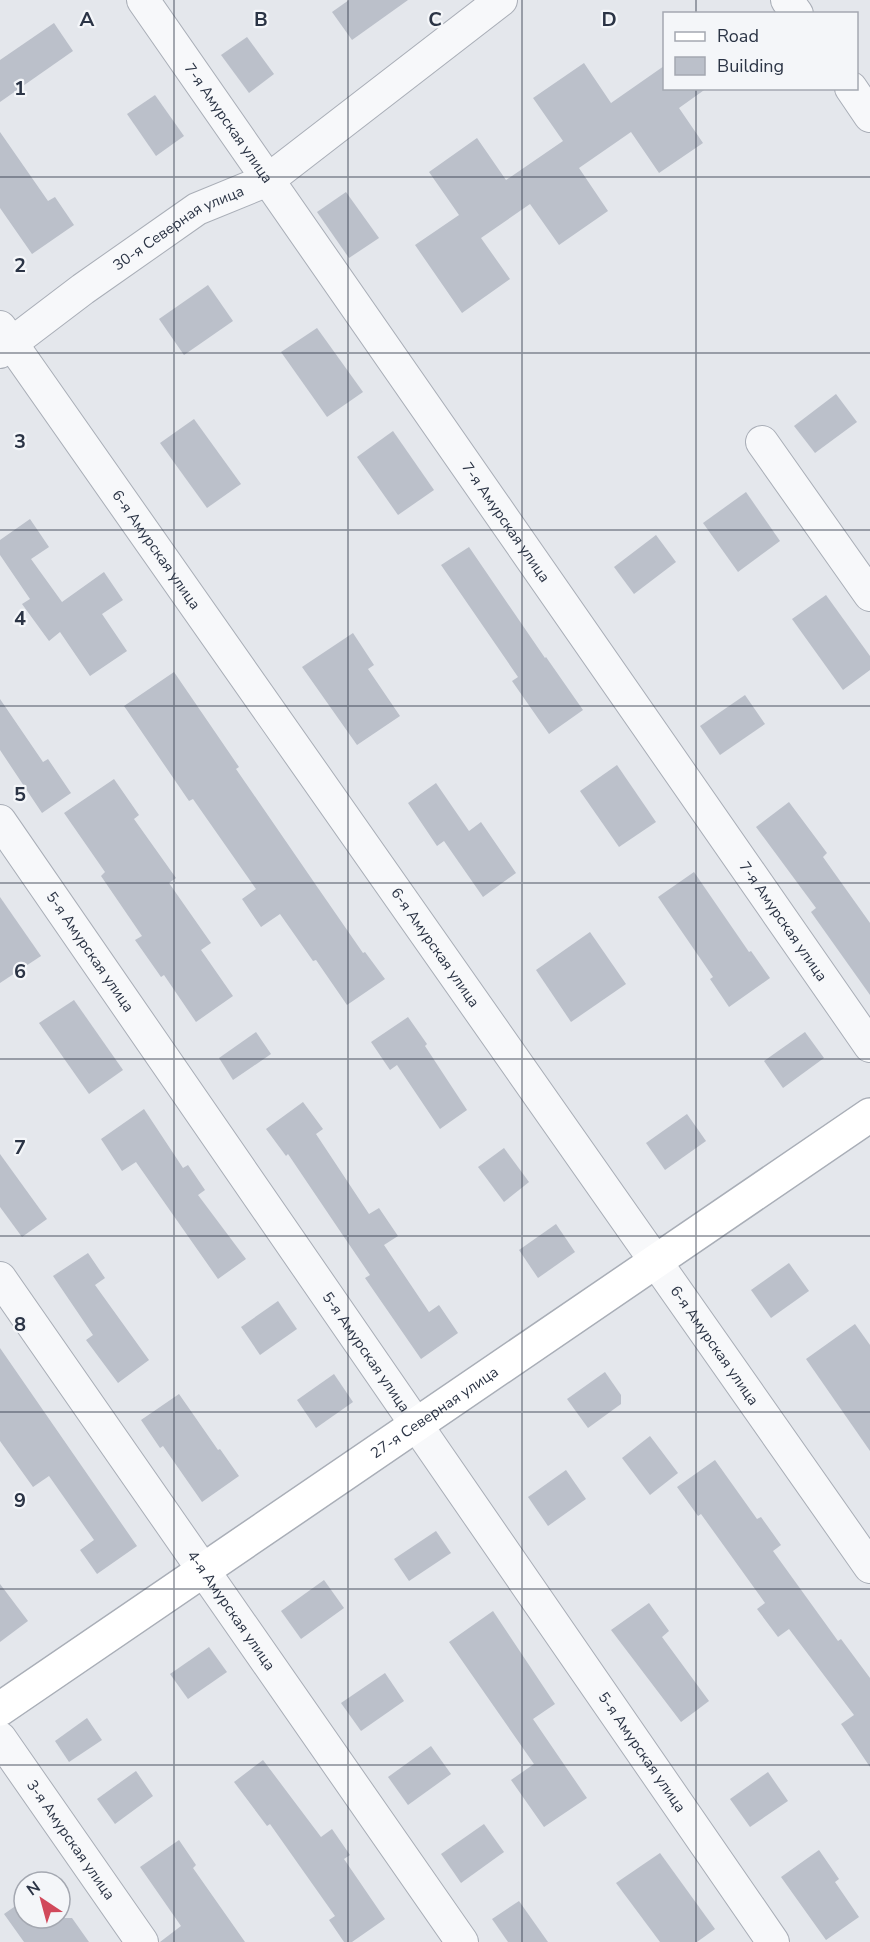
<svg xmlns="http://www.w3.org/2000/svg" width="870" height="1942" viewBox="0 0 870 1942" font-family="'Nunito Sans',sans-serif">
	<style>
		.building { fill: #bbc0ca }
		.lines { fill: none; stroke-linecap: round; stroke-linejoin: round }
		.street-casing { stroke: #a9aeb7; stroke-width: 34 }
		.secondary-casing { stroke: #a9aeb7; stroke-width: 36 }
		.street { stroke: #f7f8fa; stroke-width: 32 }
		.secondary { stroke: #fff; stroke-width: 33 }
		.grid { fill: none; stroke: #2b3445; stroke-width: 1.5; stroke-opacity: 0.55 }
		.labels { text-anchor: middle; stroke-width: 4.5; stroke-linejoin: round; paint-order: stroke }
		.street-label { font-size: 15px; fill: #2b3445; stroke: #f4f6f9 }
		.grid-label { font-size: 20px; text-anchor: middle; font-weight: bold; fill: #2b3445; stroke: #f4f6f9; stroke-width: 4.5; stroke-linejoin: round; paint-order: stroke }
	</style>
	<rect width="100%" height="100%" fill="#e4e7ec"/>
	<g class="building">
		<path d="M349,0H408L352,40L332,12Z"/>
		<path d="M54,23L73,51L0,102V60Z"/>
		<path d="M247,37L274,74L249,93L221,55Z"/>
		<path d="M584,63L611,103L664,66V88H707L679,108L703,143L659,173L631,132L579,168L608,211L559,245L530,204L481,238L510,279L462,313L415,245L459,215L429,172L477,138L506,180L563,141L533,98Z"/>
		<path d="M155,95L184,136L156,156L127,114Z"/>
		<path d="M0,132L48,201L55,197L74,225L32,254L0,208Z"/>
		<path d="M346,192L379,238L349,258L317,212Z"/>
		<path d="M208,285L233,321L184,355L159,319Z"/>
		<path d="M317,328L363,392L327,417L281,352Z"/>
		<path d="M836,394L857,422L815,453L794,426Z"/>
		<path d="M194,419L241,484L207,508L160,443Z"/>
		<path d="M393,431L434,490L398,515L357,457Z"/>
		<path d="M746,492L780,541L738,572L703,523Z"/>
		<path d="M30,519L49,547L31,559L62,602L104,572L123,600L102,614L127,651L90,676L60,632L49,641L22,604L30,599L0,555V540Z"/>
		<path d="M656,535L676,562L634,594L614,567Z"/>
		<path d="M469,547L545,658L546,657L583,710L549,734L512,681L518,677L441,565Z"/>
		<path d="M826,595L870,656V670L843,690L792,619Z"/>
		<path d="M353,633L374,665L368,669L400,716L357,745L302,667Z"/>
		<path d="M174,672L239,767L236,769L318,888L363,953L365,952L385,979L347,1005L316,960L313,961L280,914L261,927L242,899L256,889L193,799L189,801L124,706Z"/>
		<path d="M745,695L765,724L720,755L700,726Z"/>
		<path d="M0,699L43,762L48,759L71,793L42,813L0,750Z"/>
		<path d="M617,765L656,822L619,847L580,791Z"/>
		<path d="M114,779L139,815L134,819L176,878L169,883L211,943L201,950L233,996L196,1022L164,975L161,977L135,940L142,936L101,876L105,872L64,813Z"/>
		<path d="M436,783L469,831L481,822L516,873L483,897L444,841L437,846L408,803Z"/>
		<path d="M789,802L827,853L823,857L870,923V995L811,912L816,908L756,827Z"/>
		<path d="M694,872L749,952L751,951L770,978L729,1007L710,979L713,977L658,897Z"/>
		<path d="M0,897L41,956L0,983Z"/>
		<path d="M590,932L626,984L571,1022L536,970Z"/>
		<path d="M74,1000L123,1070L89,1094L39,1023Z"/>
		<path d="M408,1017L427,1044L425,1046L467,1110L440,1129L397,1065L390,1070L371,1042Z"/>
		<path d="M256,1032L271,1054L233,1080L219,1058Z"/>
		<path d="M805,1032L824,1058L783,1088L764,1061Z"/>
		<path d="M303,1102L323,1129L316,1134L369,1214L379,1208L398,1236L384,1245L429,1312L439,1305L458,1333L421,1359L365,1278L370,1275L342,1234L288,1154L286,1156L266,1129Z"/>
		<path d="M144,1109L183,1168L188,1165L205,1190L198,1195L246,1259L218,1279L136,1162L122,1171L101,1139Z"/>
		<path d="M687,1114L706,1141L665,1170L646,1143Z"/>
		<path d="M504,1148L529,1182L504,1202L478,1167Z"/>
		<path d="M0,1154L47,1219L22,1237L0,1207Z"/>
		<path d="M556,1224L575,1252L538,1278L519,1250Z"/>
		<path d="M88,1253L105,1278L95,1285L149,1360L118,1383L86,1340L93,1335L53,1276Z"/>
		<path d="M789,1263L809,1291L771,1318L751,1290Z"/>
		<path d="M278,1301L297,1329L260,1355L241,1327Z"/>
		<path d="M855,1324L870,1345V1451L806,1359Z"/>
		<path d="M0,1348L137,1546L97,1574L80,1550L94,1540L49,1476L33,1487L0,1441Z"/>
		<path d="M605,1372L621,1395V1404L588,1428L567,1399Z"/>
		<path d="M334,1374L353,1402L316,1428L297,1400Z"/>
		<path d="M179,1394L218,1450L220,1449L239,1476L202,1502L163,1446L160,1448L141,1420Z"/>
		<path d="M650,1436L678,1473L650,1495L622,1458Z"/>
		<path d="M715,1460L757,1519L761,1517L781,1545L773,1551L838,1641L841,1639L870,1678V1767L841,1724L854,1715L789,1629L778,1637L757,1609L765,1603L701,1514L698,1516L677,1487Z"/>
		<path d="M566,1470L586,1499L548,1526L528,1497Z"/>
		<path d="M436,1531L451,1553L409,1581L394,1559Z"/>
		<path d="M324,1580L344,1608L301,1639L281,1611Z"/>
		<path d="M0,1584L28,1621L0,1642Z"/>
		<path d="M649,1603L669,1631L662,1637L709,1701L681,1722L611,1630Z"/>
		<path d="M493,1611L555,1704L533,1719L587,1798L544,1827L511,1780L534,1764L449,1642Z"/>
		<path d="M209,1647L227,1672L188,1699L170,1674Z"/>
		<path d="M385,1673L404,1701L361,1731L341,1703Z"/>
		<path d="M87,1718L102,1740L69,1762L55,1741Z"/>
		<path d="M431,1746L451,1774L408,1805L388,1777Z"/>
		<path d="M263,1760L321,1837L332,1829L350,1855L344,1859L385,1919L352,1942H344L329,1920L335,1916L270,1824L267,1826L234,1782Z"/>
		<path d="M136,1771L153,1796L115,1824L97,1799Z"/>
		<path d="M768,1772L788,1801L750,1827L730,1799Z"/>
		<path d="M484,1824L504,1852L461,1883L441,1854Z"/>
		<path d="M179,1840L196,1865L193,1868L245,1942H160L181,1926L140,1867Z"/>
		<path d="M819,1850L839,1879L835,1882L859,1917L826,1940L781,1877Z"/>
		<path d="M660,1853L715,1929L697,1942H660L616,1883Z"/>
		<path d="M24,1900V1918H60V1911L65,1918H72L89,1942H24L4,1914Z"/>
		<path d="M519,1901L548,1942H508L492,1919Z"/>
	</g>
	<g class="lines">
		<defs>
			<g id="street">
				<path id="s1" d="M143,0L870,1046"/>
				<path d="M787,0L797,14"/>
				<path d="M851,88L870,116"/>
				<path id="s2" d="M0,327L870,1567"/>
				<path id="s3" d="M0,352L83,289L197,209L268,180L501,0"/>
				<path d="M762,442L870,595"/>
				<path id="s4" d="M0,821L773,1942"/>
				<path id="s5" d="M0,1278L462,1942"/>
				<path id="s6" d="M0,1738L142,1942"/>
			</g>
			<g id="secondary">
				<path id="s7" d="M0,1709L870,1115"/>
			</g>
		</defs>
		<use href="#street" class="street-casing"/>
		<use href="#secondary" class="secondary-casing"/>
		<use href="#street" class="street"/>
		<use href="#secondary" class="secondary"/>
	</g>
	<path class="grid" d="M174,0V1942M348,0V1942M522,0V1942M696,0V14M696,88V1942M0,177H870M0,353H870M0,530H870M0,706H870M0,883H870M0,1059H870M0,1236H870M0,1412H870M0,1589H870M0,1765H870"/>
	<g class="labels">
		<g class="street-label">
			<text dy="5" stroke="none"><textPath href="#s1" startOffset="150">7-я Амурская улица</textPath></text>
			<text dy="5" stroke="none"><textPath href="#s3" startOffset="218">30-я Северная улица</textPath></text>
			<text dy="5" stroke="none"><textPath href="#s1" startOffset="636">7-я Амурская улица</textPath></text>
			<text dy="5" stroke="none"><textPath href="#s2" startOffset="272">6-я Амурская улица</textPath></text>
			<text dy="5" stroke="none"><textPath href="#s1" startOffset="1122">7-я Амурская улица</textPath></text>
			<text dy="5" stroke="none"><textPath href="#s2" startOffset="758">6-я Амурская улица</textPath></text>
			<text dy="5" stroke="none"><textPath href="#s4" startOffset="159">5-я Амурская улица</textPath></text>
			<text dy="5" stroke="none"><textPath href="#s2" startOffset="1244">6-я Амурская улица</textPath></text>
			<text dy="5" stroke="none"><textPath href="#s4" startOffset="645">5-я Амурская улица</textPath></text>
			<text dy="5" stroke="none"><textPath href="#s7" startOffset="526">27-я Северная улица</textPath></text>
			<text dy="5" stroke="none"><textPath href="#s5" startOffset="405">4-я Амурская улица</textPath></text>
			<text dy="5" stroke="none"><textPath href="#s4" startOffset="1131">5-я Амурская улица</textPath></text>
			<text dy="5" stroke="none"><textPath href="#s6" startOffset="124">3-я Амурская улица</textPath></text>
		</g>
	</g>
	<g class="grid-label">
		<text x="87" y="26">A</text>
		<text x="261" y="26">B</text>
		<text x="435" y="26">C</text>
		<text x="609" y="26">D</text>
		<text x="20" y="95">1</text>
		<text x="20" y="272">2</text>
		<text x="20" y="448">3</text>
		<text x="20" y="625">4</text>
		<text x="20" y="801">5</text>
		<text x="20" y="978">6</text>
		<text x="20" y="1154">7</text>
		<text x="20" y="1331">8</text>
		<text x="20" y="1507">9</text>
	</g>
	<rect x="663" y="12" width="195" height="78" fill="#f4f6f9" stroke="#a4a8b1" stroke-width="1.5"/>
	<rect x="675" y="32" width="30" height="9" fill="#ffffff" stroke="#a4a8b1" stroke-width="1.5"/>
	<text x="717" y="42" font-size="18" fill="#2b3445">Road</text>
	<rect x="675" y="57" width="30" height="18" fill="#bbc0ca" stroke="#a4a8b1" stroke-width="1.5"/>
	<text x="717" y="72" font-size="18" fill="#2b3445">Building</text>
	<g transform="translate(42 1900) rotate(324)"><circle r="28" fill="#f4f6f9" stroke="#a4a8b1" stroke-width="1.5"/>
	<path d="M0-4.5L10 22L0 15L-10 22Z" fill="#d1495b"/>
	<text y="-9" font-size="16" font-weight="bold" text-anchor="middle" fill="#2b3445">N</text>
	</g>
</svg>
